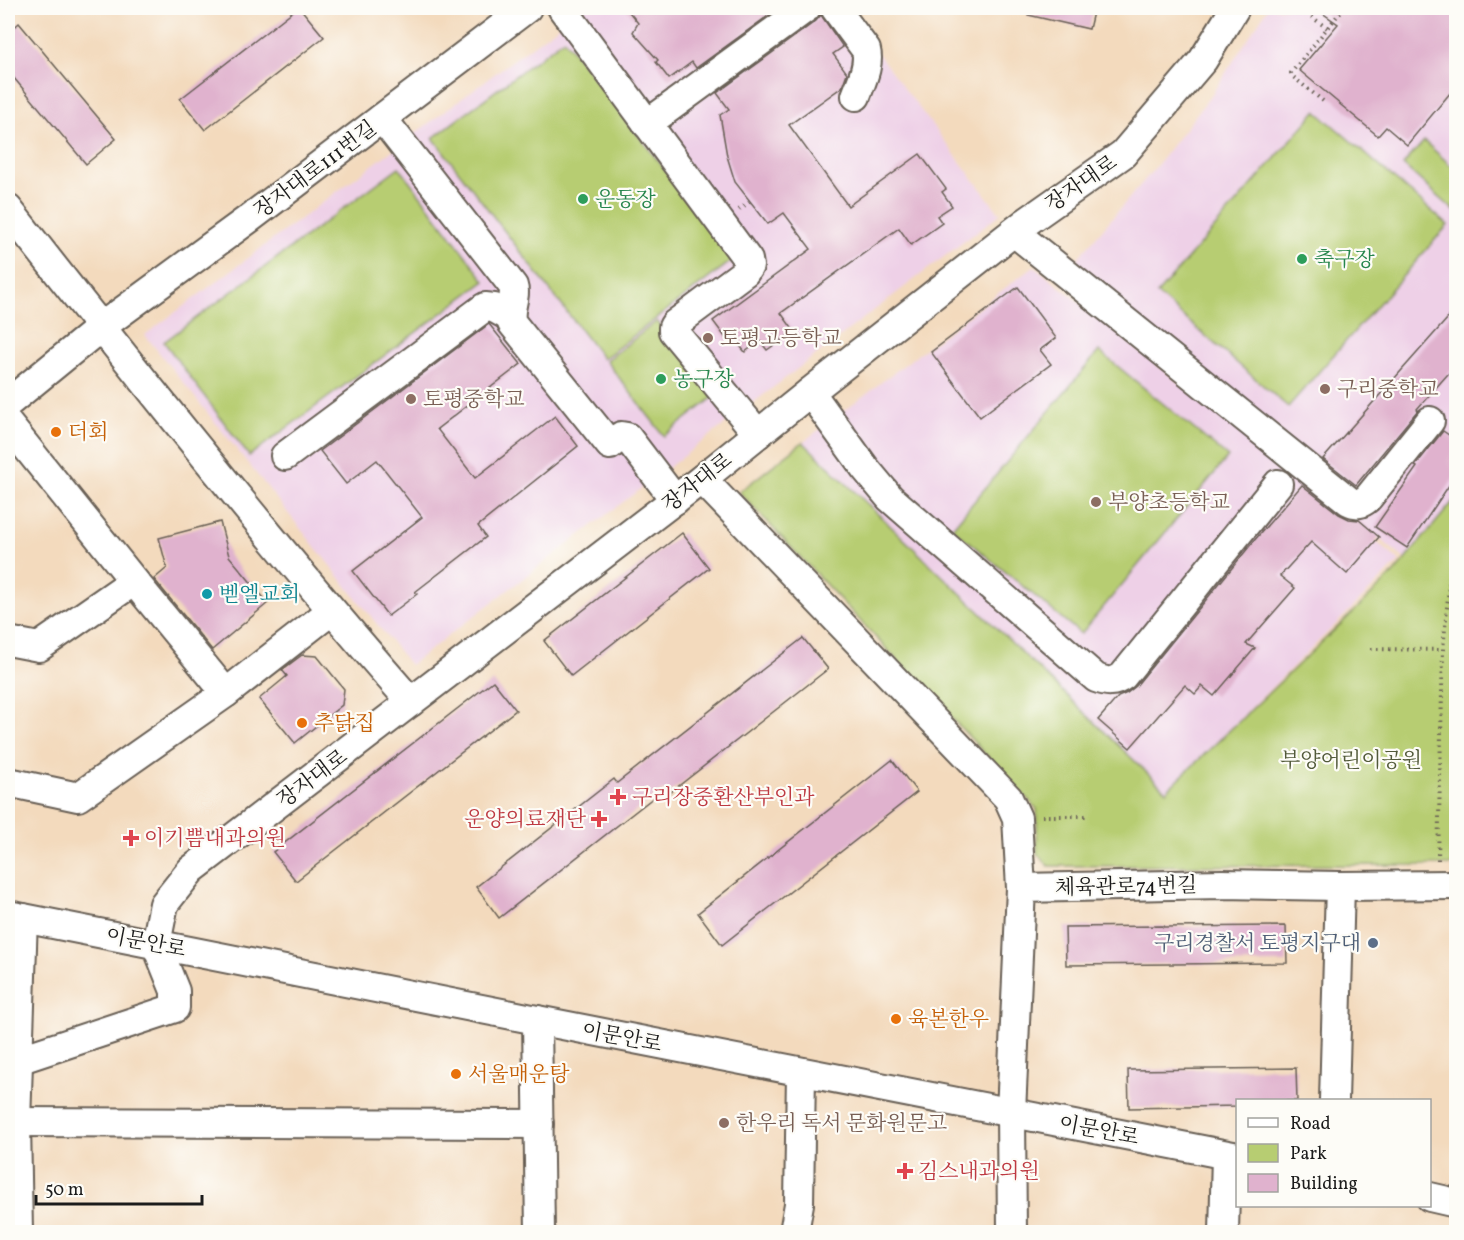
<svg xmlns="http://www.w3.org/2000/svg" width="1464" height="1240" viewBox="0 0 1464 1240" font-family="Vollkorn,'Noto Serif KR',serif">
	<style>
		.built { fill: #eed0e7 }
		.green { fill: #b7cd72; stroke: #6a7447; stroke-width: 1.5 }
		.building { fill: #e0b2ce }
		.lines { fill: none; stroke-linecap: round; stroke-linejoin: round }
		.minor-casing { stroke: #675e54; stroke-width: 32 }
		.path { stroke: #675e54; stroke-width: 4; stroke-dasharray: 1.5 4.5; stroke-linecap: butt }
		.minor { stroke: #fff; stroke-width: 28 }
		.leisure-dot { fill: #2e9e5b; stroke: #fdfcf7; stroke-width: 2 }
		.education-dot { fill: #8d6e63; stroke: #fdfcf7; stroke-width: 2 }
		.food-dot { fill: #e8710a; stroke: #fdfcf7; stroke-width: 2 }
		.culture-dot { fill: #0f9aa8; stroke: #fdfcf7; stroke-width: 2 }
		.health-dot { fill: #e0444e; stroke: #fdfcf7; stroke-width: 2 }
		.service-dot { fill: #5c6f8a; stroke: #fdfcf7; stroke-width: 2 }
		.labels { text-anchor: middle; stroke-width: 4.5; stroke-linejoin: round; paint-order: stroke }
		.street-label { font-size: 21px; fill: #1c1c1c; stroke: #fdfcf7 }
		.leisure-label { font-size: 21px; fill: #27864d; stroke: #fdfcf7; text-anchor: start }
		.education-label { font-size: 21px; fill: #785e54; stroke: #fdfcf7; text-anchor: start }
		.food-label { font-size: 21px; fill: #c56008; stroke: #fdfcf7; text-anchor: start }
		.culture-label { font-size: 21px; fill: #0d838f; stroke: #fdfcf7; text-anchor: start }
		.park-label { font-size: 21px; fill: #525a3a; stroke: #fdfcf7 }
		.health-label { font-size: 21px; fill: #be3a42; stroke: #fdfcf7; text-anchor: start }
		.service-label { font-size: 21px; fill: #4e5e75; stroke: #fdfcf7; text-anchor: end }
	</style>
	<rect width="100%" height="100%" fill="#fdfcf7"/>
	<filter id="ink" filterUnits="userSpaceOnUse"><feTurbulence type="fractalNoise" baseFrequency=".0167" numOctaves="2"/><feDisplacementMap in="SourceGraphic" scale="12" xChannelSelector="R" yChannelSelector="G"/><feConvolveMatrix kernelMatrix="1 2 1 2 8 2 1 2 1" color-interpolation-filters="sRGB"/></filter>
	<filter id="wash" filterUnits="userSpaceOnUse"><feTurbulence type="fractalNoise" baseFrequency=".008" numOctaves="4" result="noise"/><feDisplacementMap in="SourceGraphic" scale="24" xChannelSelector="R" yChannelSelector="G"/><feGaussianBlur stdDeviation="1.35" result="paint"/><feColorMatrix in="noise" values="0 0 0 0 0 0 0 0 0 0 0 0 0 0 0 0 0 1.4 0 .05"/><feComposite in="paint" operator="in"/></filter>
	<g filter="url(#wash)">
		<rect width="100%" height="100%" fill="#f3dabd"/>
		<g class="built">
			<path d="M583,8H843L1000,214L410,665L145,335Z"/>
			<path d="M1268,8H1456V498L1406,560L1059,280L1155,168L1212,94Z"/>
			<path d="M1034,266L1400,561L1166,792L803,442Z"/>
		</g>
		<g class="green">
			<path d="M564,39L734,259L603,359L433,138Z"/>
			<path d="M1316,111L1448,225L1288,407L1157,294Z"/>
			<path d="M1424,141L1456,170V212L1403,165Z"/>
			<path d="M399,167L485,281L249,456L164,342Z"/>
			<path d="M657,321L715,396L664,436L606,361Z"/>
			<path d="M1099,351L1228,457L1081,634L952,528Z"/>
			<path d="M803,442L1166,791L1393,574L1456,498V865L1049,866L1037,854V809L739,492Z"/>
		</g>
		<g id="blocks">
			<g class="building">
				<path d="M297,8H300L324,37L205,130L180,99Z"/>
				<path d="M626,8H779L696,68L692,62L669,79L656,62L658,60L633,32L638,23Z"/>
				<path d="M1029,8H1094L1089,29L1028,15Z"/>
				<path d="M1315,8H1456V86L1407,145L1386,127L1378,136L1299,70L1338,24Z"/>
				<path d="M821,15L843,47L833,54L847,73L842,87L789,125L848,206L920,154L946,189L942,192L952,206L937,216L942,223L911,245L899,228L781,313L794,331L767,350L760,341L745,352L736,341L731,345L713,321L811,249L784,213L768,224L735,182L727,156L720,115L729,109L717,93L816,21Z"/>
				<path d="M19,23L116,139L86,164L8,71V33Z"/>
				<path d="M1018,287L1056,338L1040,350L1051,364L980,417L931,352Z"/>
				<path d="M1456,309V365L1417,409L1418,410L1356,485L1323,459Z"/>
				<path d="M489,324L521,364L437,429L475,478L555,416L578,446L478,526L486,537L415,592L417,594L388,616L353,571L422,517L377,460L346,484L320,451Z"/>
				<path d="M1443,431L1456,440V475L1407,548L1375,527L1417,467L1415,466Z"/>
				<path d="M1302,485L1339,514L1349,519L1359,520L1379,537L1347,574L1311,542L1280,576L1295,588L1246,644L1255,648L1214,696L1202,686L1195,694L1185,685L1130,748L1098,720L1118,697L1127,693L1136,686L1253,542Z"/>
				<path d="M220,522L229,556L268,603L212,650L154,579L167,568L159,538Z"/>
				<path d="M682,533L709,568L571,676L544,641Z"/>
				<path d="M803,638L828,669L667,795L663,790L499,918L476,887L614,779L617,783Z"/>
				<path d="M302,655L317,656L344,689L342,705L295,743L259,699L287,676L282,670Z"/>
				<path d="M493,681L516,710L296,881L273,852Z"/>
				<path d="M892,760L917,792L722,945L698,913Z"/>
				<path d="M1163,926V927L1286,926L1287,963L1066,965L1065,927Z"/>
				<path d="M1296,1068L1297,1101H1238V1106L1129,1108L1128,1070Z"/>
			</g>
		</g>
	</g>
	<g filter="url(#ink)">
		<use href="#blocks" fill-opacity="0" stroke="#675e54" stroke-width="1.5"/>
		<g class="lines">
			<defs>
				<g id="minor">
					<path d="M562,8L748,260L749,266L745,272L675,324L673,327V331L758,434"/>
					<path d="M835,8L866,50C870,65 861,82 856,96"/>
					<path d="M382,118L513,286C517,298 507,310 512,323L610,445L621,436L627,437L675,500"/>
					<path d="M647,124L806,8"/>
					<path d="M8,209C139,376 271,542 411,702"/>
					<path d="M1014,232L1349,501C1357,505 1361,504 1368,498L1430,421"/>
					<path d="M810,392L865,468L890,498L1096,678C1107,682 1114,683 1123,676L1278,484"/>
					<path d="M8,403L101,327L250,218L527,8"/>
					<path d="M8,424L134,581L39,647L8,641"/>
					<path d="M285,456L485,307L494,308L510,317"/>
					<path d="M702,479L1008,798L1017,818L1021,888"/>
					<path d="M134,581L226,693"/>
					<path d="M8,782L78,797L226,693L331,611"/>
					<path d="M8,915L537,1020L1238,1157"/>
					<path d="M537,1020L540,1232"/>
					<path d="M18,1060L175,1008V991L156,944L164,904L191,870L702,479L815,388L1025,223L1123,154L1203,60L1235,8"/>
					<path d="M1334,1100L1340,886"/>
					<path d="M8,1122L539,1124"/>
					<path d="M1430,1197L1456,1203"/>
					<path d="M18,1232L16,1122L23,918"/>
					<path d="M794,1232L799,1204L801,1072"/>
					<path d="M1012,1232L1011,1113L1021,888L1222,884L1340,886L1456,885"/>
					<path d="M1224,1232L1226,1155"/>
				</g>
			</defs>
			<use href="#minor" class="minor-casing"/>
			<g class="path">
				<path d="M1306,8L1305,12L1327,28"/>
				<path d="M1323,101L1292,76L1291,73L1342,10"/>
				<path d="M739,210L750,201"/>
				<path d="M1371,649L1443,650"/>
				<path d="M1042,816H1089"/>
				<path d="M1438,860L1443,650L1451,565"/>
			</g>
			<use href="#minor" class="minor"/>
		</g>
	</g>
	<g class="leisure-dot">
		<circle cx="583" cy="199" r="6"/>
		<circle cx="1302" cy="259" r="6"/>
		<circle cx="661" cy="379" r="6"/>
	</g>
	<g class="education-dot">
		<circle cx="708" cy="338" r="6"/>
		<circle cx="1325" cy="389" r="6"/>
		<circle cx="411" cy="399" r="6"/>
		<circle cx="1096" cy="502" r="6"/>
		<circle cx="724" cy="1123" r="6"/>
	</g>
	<g class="food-dot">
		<circle cx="56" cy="432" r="6"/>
		<circle cx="302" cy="723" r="6"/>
		<circle cx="896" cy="1019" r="6"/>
		<circle cx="456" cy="1074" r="6"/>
	</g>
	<circle class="culture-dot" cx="207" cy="594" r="6"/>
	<g class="health-dot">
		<path d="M615 788h6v6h6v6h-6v6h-6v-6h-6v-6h6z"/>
		<path d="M596 810h6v6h6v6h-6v6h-6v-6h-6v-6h6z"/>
		<path d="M128 829h6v6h6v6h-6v6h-6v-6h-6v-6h6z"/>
		<path d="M902 1162h6v6h6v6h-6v6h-6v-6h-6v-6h6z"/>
	</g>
	<circle class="service-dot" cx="1373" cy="943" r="6"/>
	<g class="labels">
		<g class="street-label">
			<text transform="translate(315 169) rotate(-37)" y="7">장자대로111번길</text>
			<text transform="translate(1081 183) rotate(-35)" y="7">장자대로</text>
			<text transform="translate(697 482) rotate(-38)" y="7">장자대로</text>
			<text transform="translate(312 778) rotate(-37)" y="7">장자대로</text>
			<text transform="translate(1126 886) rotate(-1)" y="7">체육관로74번길</text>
			<text transform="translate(146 942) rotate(11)" y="7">이문안로</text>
			<text transform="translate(622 1037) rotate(11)" y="7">이문안로</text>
			<text transform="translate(1099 1130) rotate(11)" y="7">이문안로</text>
		</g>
		<g class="leisure-label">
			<text x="595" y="206">운동장</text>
			<text x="1314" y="266">축구장</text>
			<text x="673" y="386">농구장</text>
		</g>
		<g class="education-label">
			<text x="720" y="345">토평고등학교</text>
			<text x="1337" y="396">구리중학교</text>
			<text x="423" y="406">토평중학교</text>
			<text x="1108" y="509">부양초등학교</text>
			<text x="736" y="1130">한우리 독서 문화원문고</text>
		</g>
		<g class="food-label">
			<text x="68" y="439">더회</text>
			<text x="314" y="730">추닭집</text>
			<text x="908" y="1026">육본한우</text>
			<text x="468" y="1081">서울매운탕</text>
		</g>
		<g class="culture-label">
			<text x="219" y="601">벧엘교회</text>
		</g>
		<g class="park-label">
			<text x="1351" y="767">부양어린이공원</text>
		</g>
		<g class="health-label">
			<text x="632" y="804">구리장중환산부인과</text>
			<text x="586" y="826" text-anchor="end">운양의료재단</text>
			<text x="144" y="845">이기쁨내과의원</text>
			<text x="918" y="1178">김스내과의원</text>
		</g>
		<g class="service-label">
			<text x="1361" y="950">구리경찰서 토평지구대</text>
		</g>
	</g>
	<rect width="1464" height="1240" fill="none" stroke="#fdfcf7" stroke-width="30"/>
	<rect x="1236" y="1099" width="195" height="108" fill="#fdfcf7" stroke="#a3a29f" stroke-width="1.5"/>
	<rect x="1248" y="1118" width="30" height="9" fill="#ffffff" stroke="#a3a29f" stroke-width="1.5"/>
	<text x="1290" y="1129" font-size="18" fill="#1c1c1c">Road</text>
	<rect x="1248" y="1144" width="30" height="18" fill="#b7cd72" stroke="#a3a29f" stroke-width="1.5"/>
	<text x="1290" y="1159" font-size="18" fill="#1c1c1c">Park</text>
	<rect x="1248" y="1174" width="30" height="18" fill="#e0b2ce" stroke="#a3a29f" stroke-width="1.5"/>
	<text x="1290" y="1189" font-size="18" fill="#1c1c1c">Building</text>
	<path d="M36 1195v9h166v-9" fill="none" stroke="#1c1c1c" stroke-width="3"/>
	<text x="45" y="1195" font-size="18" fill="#1c1c1c" stroke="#fdfcf7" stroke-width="4.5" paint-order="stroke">50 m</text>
</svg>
